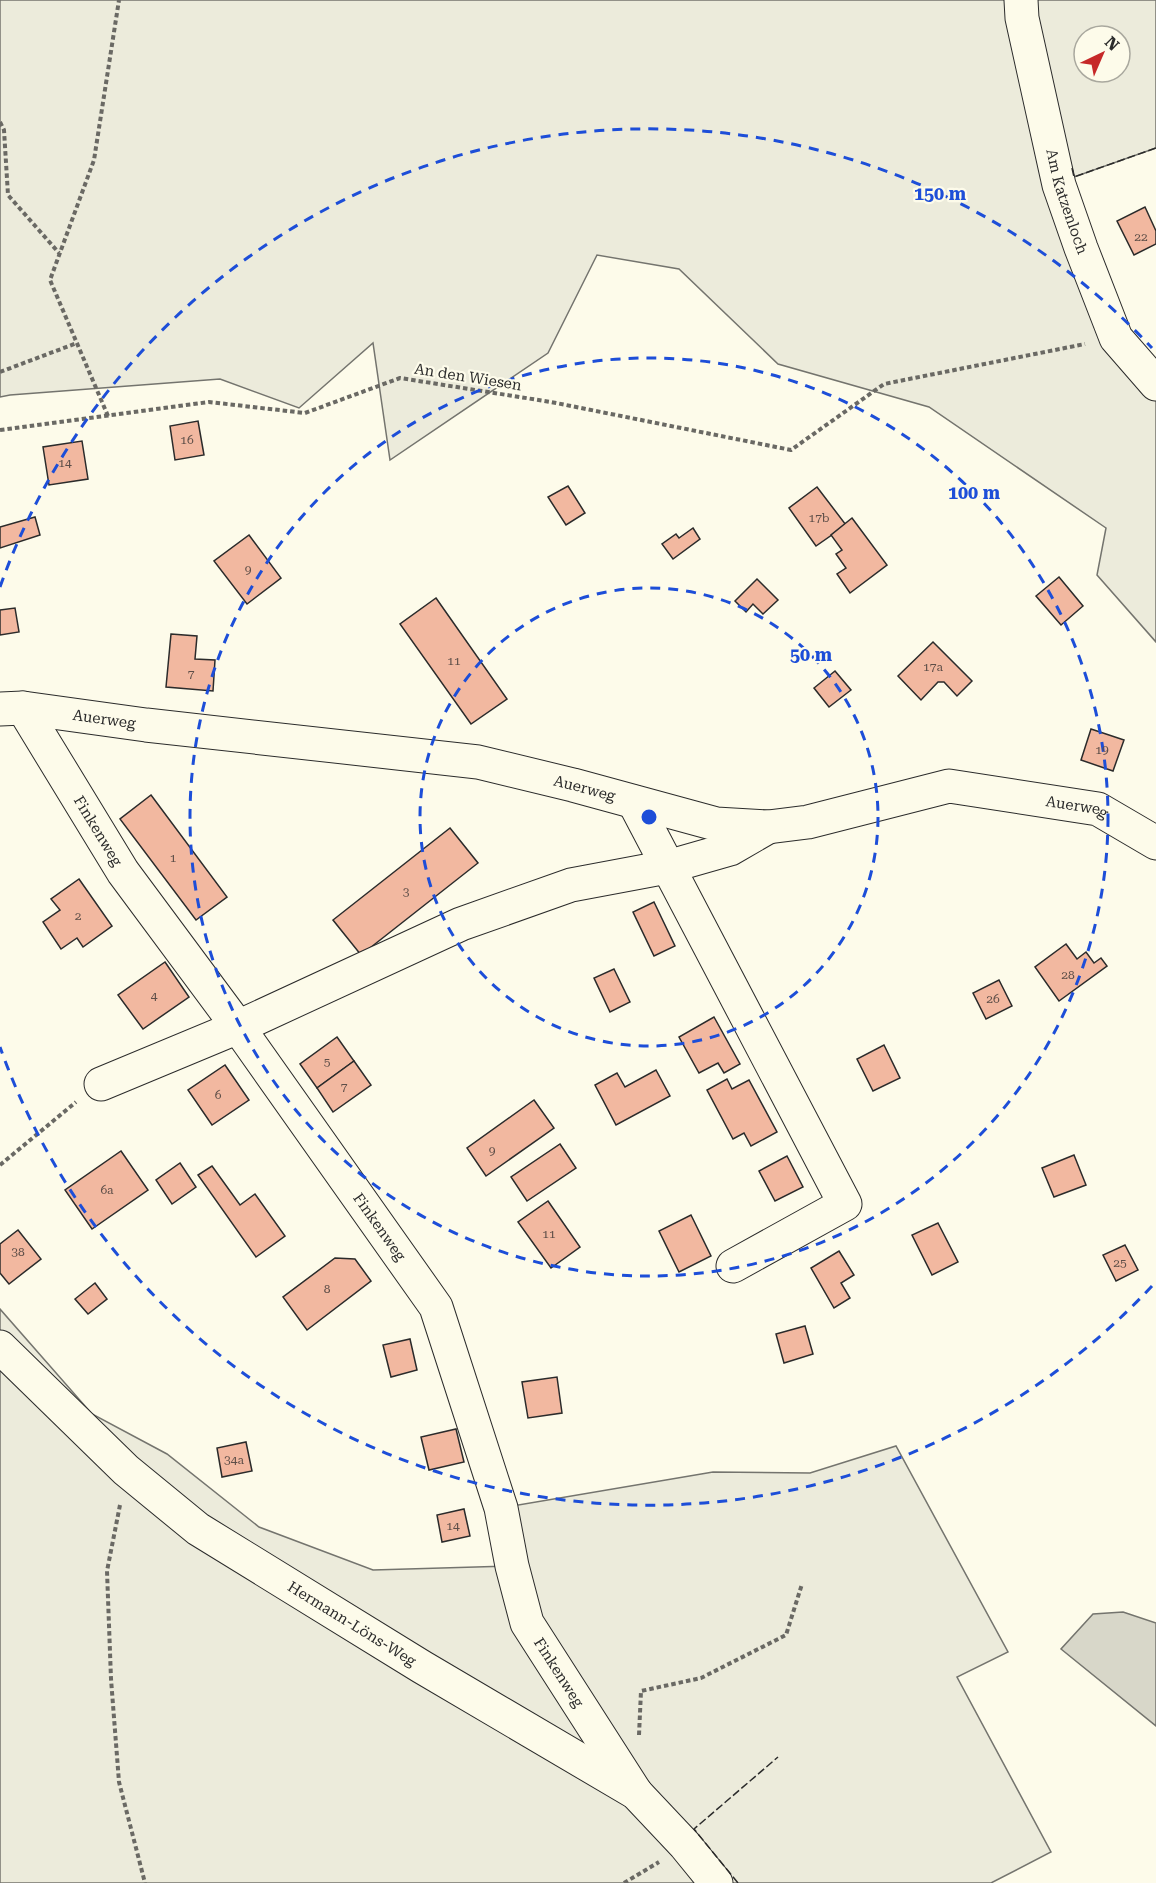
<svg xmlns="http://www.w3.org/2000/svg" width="1156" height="1883" viewBox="0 0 1156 1883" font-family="'Roboto Serif',serif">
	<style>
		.green { fill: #ecebdb; stroke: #74746e; stroke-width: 1.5; fill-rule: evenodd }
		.water { fill: #d8d7c9; stroke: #74746e; stroke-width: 1.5 }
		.building { fill: #f2b8a0; stroke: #2b2b2b; stroke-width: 1.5 }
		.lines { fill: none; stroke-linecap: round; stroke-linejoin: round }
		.minor-casing { stroke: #2b2b2b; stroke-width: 35 }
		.path { stroke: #6a6964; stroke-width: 4; stroke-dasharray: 4.5 3; stroke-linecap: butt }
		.minor { stroke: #fdfbea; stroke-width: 33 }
		.fence { stroke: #2b2b2b; stroke-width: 1.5; stroke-dasharray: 8 3; stroke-linecap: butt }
		.ring { fill: none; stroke: #1d4ed8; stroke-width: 3; stroke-dasharray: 10 8 }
		.labels { text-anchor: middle; stroke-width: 4.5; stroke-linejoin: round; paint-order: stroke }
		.number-label { font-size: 12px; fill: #5d4e48 }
		.street-label { font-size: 15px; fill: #2b2b2b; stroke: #fdfbea }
		.centre { fill: #1d4ed8; stroke: #fdfbea; stroke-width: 3 }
		.ring-label { font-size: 18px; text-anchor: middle; font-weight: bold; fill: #1d4ed8; stroke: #fdfbea; stroke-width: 4.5; stroke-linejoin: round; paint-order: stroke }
	</style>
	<rect width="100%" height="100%" fill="#fdfbea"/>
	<g class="green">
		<path d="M0,0H1021L1059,185L1156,389V642L1097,575L1106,528L929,407L778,364L679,269L597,255L548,353L390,460L373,343L299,408L220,379L10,395L0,397Z"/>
		<path d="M1035,0H1156V148L1074,177L1036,21ZM1084,36H1120V72H1084Z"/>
		<path d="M0,1309L92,1414L167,1454L259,1527L373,1570L512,1566L501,1508L713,1472L810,1473L896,1446L1008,1652L957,1677L1051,1852L991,1883H0Z"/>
	</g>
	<path class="water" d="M1123,1612L1156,1623V1726L1061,1649L1093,1614Z"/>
	<g class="building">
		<path d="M1145,207L1156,231V244L1134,255L1117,221Z"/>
		<path d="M198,421L204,455L175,460L170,426Z"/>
		<path d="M82,441L88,479L49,485L43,447Z"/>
		<path d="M568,486L585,513L566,525L548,497Z"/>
		<path d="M817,487L846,525L816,546L789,508Z"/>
		<path d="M35,517L40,535L0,548V527Z"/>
		<path d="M852,518L887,565L850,593L837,574L846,568L836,554L842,550L831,535Z"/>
		<path d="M693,528L700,539L673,559L662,544L676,534L679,538Z"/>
		<path d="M249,535L281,578L247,604L214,561Z"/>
		<path d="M1059,577L1083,606L1061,625L1036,596Z"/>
		<path d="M757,579L778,600L763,614L753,604L746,612L735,601Z"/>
		<path d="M436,598L507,699L471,724L400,624Z"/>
		<path d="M15,608L19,632L0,635V610Z"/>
		<path d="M171,634L197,636L195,659L215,660L213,691L166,687Z"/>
		<path d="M933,642L972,681L957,696L944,682H938L921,700L898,676Z"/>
		<path d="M835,671L851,690L829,707L814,688Z"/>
		<path d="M1091,729L1124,740L1113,771L1081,760Z"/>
		<path d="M151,795L227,897L196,920L120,819Z"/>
		<path d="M450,828L478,863L361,955L333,920Z"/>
		<path d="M79,879L112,926L83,947L77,938L61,949L43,922L60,910L51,899Z"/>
		<path d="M654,902L675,946L654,956L633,912Z"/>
		<path d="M1066,944L1077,959L1086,952L1094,963L1101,958L1107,966L1059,1001L1035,967Z"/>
		<path d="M165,962L189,997L143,1029L118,995Z"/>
		<path d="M614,969L630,1002L610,1012L594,978Z"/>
		<path d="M999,980L1012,1006L986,1019L973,993Z"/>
		<path d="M714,1017L740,1064L724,1073L718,1063L699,1073L679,1037Z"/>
		<path d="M337,1037L354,1061L317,1088L300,1064Z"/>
		<path d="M884,1045L900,1078L873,1091L857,1059Z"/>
		<path d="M354,1061L371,1085L333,1112L317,1088Z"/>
		<path d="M225,1065L249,1100L212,1125L188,1090Z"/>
		<path d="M656,1070L670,1096L616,1125L595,1085L617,1073L625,1087Z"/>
		<path d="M727,1079L732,1089L749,1080L777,1132L751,1146L744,1133L733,1139L707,1090Z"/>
		<path d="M534,1100L554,1128L486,1176L467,1148Z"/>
		<path d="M560,1144L576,1168L527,1201L511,1177Z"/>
		<path d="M121,1151L148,1190L92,1229L65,1190Z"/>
		<path d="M1074,1155L1086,1185L1054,1197L1042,1168Z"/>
		<path d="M787,1156L803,1187L775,1201L759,1171Z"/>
		<path d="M180,1163L196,1187L172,1204L156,1180Z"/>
		<path d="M212,1166L240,1205L255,1194L285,1236L256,1257L198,1175Z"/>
		<path d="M548,1201L580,1247L551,1268L518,1222Z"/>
		<path d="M691,1215L711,1256L679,1272L659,1231Z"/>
		<path d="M938,1223L958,1262L932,1275L912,1235Z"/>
		<path d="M18,1230L41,1259L9,1284L0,1273V1244Z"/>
		<path d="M1125,1245L1138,1270L1116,1281L1103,1255Z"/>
		<path d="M839,1251L854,1275L841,1283L850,1298L834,1308L811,1268Z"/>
		<path d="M335,1258L355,1259L371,1281L307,1330L283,1297Z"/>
		<path d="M95,1283L107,1299L88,1314L75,1299Z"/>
		<path d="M805,1326L813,1354L784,1363L776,1334Z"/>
		<path d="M410,1339L417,1370L391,1377L383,1345Z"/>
		<path d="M557,1377L562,1413L528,1418L522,1382Z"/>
		<path d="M456,1429L464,1462L429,1470L421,1437Z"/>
		<path d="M246,1442L252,1471L222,1477L217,1448Z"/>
		<path d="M464,1509L470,1536L442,1542L437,1515Z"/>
	</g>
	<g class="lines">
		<defs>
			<g id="minor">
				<path id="s1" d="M1021,0L1022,18L1059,185L1081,248L1116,338L1156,384"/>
				<path id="s2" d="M23,708L123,872L238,1027L436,1307L501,1508L512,1566L527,1623L636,1793"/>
				<path id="s3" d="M0,709L23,708L146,725L478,762L573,785L716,824L768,827L808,822L949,786L1098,809L1156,843"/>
				<path d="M634,802L845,1204L733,1266"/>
				<path d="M101,1084L238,1027L461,924L571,885L667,867L730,849L768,827"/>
				<path id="s4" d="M0,1347L126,1470L198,1529L422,1667L636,1793L685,1845L716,1883"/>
			</g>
		</defs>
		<use href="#minor" class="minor-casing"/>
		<g class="path">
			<path d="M0,122L4,130L8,195L59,253"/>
			<path d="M0,372L77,343"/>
			<path d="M108,416L50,280L94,160L119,0"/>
			<path d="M0,430L209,402L305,413L400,378L551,402L791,450L884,384L1085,344"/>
			<path d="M0,1165L76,1102"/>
			<path d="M120,1505L107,1571L111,1679L119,1782L145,1883"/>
			<path d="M639,1735L641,1691L701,1678L786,1635L802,1584"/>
			<path d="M624,1883L659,1862"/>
		</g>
		<use href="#minor" class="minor"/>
		<g class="fence">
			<path d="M1072,168L1074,177L1156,148"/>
			<path d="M738,1883L694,1829L778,1757"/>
		</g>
	</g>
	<g class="ring">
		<circle cx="649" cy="817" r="229"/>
		<circle cx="649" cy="817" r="459"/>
		<path d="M1152 1286A688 688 0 0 1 0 1047M0 587A688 688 0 0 1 1152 348"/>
	</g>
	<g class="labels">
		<g class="number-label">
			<text x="1141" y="241">22</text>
			<text x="187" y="444">16</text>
			<text x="65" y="467">14</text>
			<text x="819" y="522">17b</text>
			<text x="248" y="574">9</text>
			<text x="454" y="665">11</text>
			<text x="933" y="671">17a</text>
			<text x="191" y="678">7</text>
			<text x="1102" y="754">19</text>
			<text x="173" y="862">1</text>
			<text x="406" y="896">3</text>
			<text x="78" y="920">2</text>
			<text x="1068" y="979">28</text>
			<text x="154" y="1000">4</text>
			<text x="993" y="1003">26</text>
			<text x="327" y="1066">5</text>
			<text x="344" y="1091">7</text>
			<text x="218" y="1099">6</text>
			<text x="492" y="1155">9</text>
			<text x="107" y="1194">6a</text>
			<text x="549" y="1238">11</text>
			<text x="18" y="1256">38</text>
			<text x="1120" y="1267">25</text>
			<text x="327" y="1293">8</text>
			<text x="234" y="1464">34a</text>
			<text x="453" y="1530">14</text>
		</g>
		<g class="street-label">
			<text dy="5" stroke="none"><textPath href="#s1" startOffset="207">Am Katzenloch</textPath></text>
			<text transform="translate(468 377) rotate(9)" y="5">An den Wiesen</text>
			<text dy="5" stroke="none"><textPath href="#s3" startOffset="105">Auerweg</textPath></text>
			<text dy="5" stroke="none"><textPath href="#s3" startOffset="591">Auerweg</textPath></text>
			<text dy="5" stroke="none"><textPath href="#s3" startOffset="1095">Auerweg</textPath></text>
			<text dy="5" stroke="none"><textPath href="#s2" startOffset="144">Finkenweg</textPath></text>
			<text dy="5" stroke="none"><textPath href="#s2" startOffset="630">Finkenweg</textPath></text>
			<text dy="5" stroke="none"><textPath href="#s4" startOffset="450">Hermann-Löns-Weg</textPath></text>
			<text dy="5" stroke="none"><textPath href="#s2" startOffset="1116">Finkenweg</textPath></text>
		</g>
	</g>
	<circle cx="649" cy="817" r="9" class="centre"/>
	<g class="ring-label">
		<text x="940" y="200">150 m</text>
		<text x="974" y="499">100 m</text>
		<text x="811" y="661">50 m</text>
	</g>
	<g transform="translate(1102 54) rotate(44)"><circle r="28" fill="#fdfbea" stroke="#a9a89e" stroke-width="1.5"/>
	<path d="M0-4.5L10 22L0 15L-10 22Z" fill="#c62828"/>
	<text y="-9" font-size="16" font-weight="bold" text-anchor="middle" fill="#2b2b2b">N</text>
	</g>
</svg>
